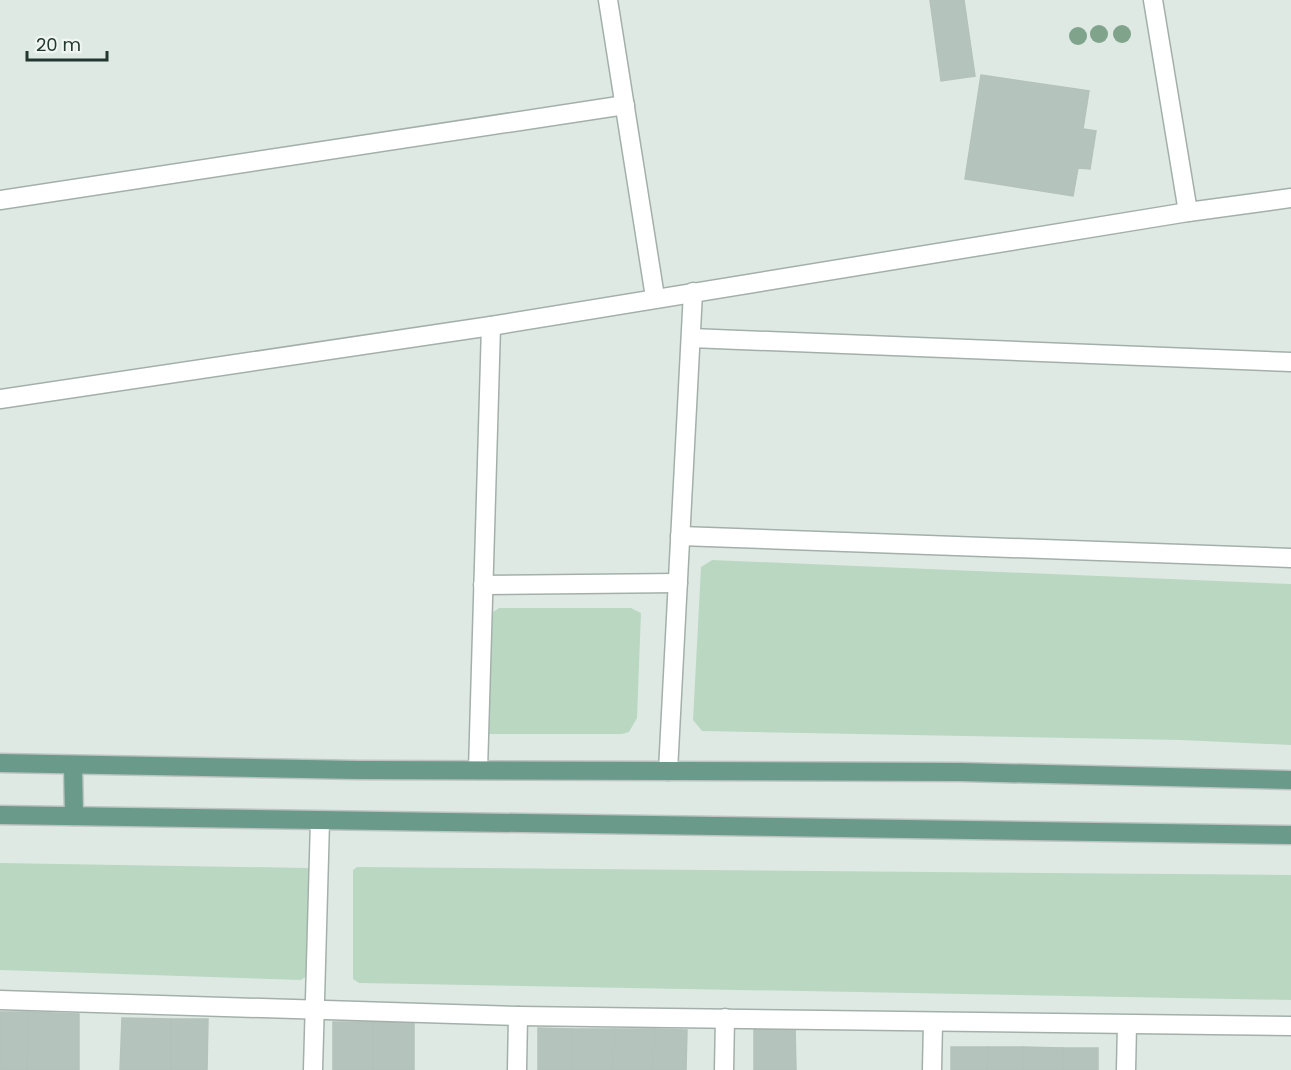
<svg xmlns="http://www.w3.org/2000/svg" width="1291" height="1070" viewBox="0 0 1291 1070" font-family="Poppins,sans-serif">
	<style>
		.green { fill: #bad8c1 }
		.building { fill: #b5c3bd; stroke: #b3c2bb; stroke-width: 1.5 }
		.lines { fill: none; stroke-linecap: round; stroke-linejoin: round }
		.minor-casing { stroke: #a3b0aa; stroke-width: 21 }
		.major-casing { stroke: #bdc3c1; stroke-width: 21 }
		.minor { stroke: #fff; stroke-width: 18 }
		.major { stroke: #699a8a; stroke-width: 18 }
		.tree { fill: #7fa38b }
	</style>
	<rect width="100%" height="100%" fill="#dfe9e4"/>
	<g class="green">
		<path d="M712,560L1291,584V745L1181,740L702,731L693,720L701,567Z"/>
		<path d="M499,608H631L641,613L637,718L629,732L622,734H487L490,614Z"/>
		<path d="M0,863L309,868L308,975L301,980L0,970Z"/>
		<path d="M357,867L1291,875V1000L359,983L353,979V870Z"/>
	</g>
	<g class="building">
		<path d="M930,0H964L975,76L941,81Z"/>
		<path d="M981,75L1089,91L1083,129L1096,131L1090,169L1078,168L1073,196L965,179Z"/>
		<path d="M0,1012H28L27,1070H0Z"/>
		<path d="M28,1012L79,1014V1070H27Z"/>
		<path d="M122,1018L171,1019V1070H120Z"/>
		<path d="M171,1019H208L207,1070H171Z"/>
		<rect x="333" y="1022" width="40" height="48"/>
		<rect x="373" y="1022" width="41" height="48"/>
		<path d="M754,1027H795L796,1070H754Z"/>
		<path d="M538,1028L572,1029V1070H538Z"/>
		<path d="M572,1029H614L613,1070H572Z"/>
		<path d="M614,1029H654L653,1070H613Z"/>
		<path d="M654,1029L687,1030L686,1070H653Z"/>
		<path d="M951,1047H988L987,1070H951Z"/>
		<path d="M988,1047H1023V1070H987Z"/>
		<path d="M1023,1047L1063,1048V1070H1023Z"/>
		<rect x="1063" y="1048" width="35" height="22"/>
	</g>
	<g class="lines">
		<defs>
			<g id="minor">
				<path d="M608,0L655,297"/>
				<path d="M1153,0L1188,212"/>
				<path d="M0,200L625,105"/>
				<path d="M691,338L1291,362"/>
				<path d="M0,399L491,326L1188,212L1291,198"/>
				<path d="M680,536L1291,558"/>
				<path d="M483,585L678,583"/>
				<path d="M478,770L491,326"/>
				<path d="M668,771L693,292"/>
				<path d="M0,1000L518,1016L1291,1026"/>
				<path d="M313,1070L320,821"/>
				<path d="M517,1070L518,1016"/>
				<path d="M724,1070L725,1018"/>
				<path d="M932,1070L933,1022"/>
				<path d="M1126,1070L1127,1025"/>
			</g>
			<g id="major">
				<path d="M0,763L358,770L961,772L1291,780"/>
				<path d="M73,765L74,816"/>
				<path d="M0,815L1291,835"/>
			</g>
		</defs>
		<use href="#minor" class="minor-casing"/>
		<use href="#major" class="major-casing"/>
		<use href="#minor" class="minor"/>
		<use href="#major" class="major"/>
	</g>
	<g class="tree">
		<circle cx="1099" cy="34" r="9"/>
		<circle cx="1122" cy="34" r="9"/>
		<circle cx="1078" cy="36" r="9"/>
	</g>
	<path d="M27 51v9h80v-9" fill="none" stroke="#223730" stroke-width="3"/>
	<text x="36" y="51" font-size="18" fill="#223730" stroke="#eff6f2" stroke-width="4.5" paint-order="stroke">20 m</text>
</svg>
